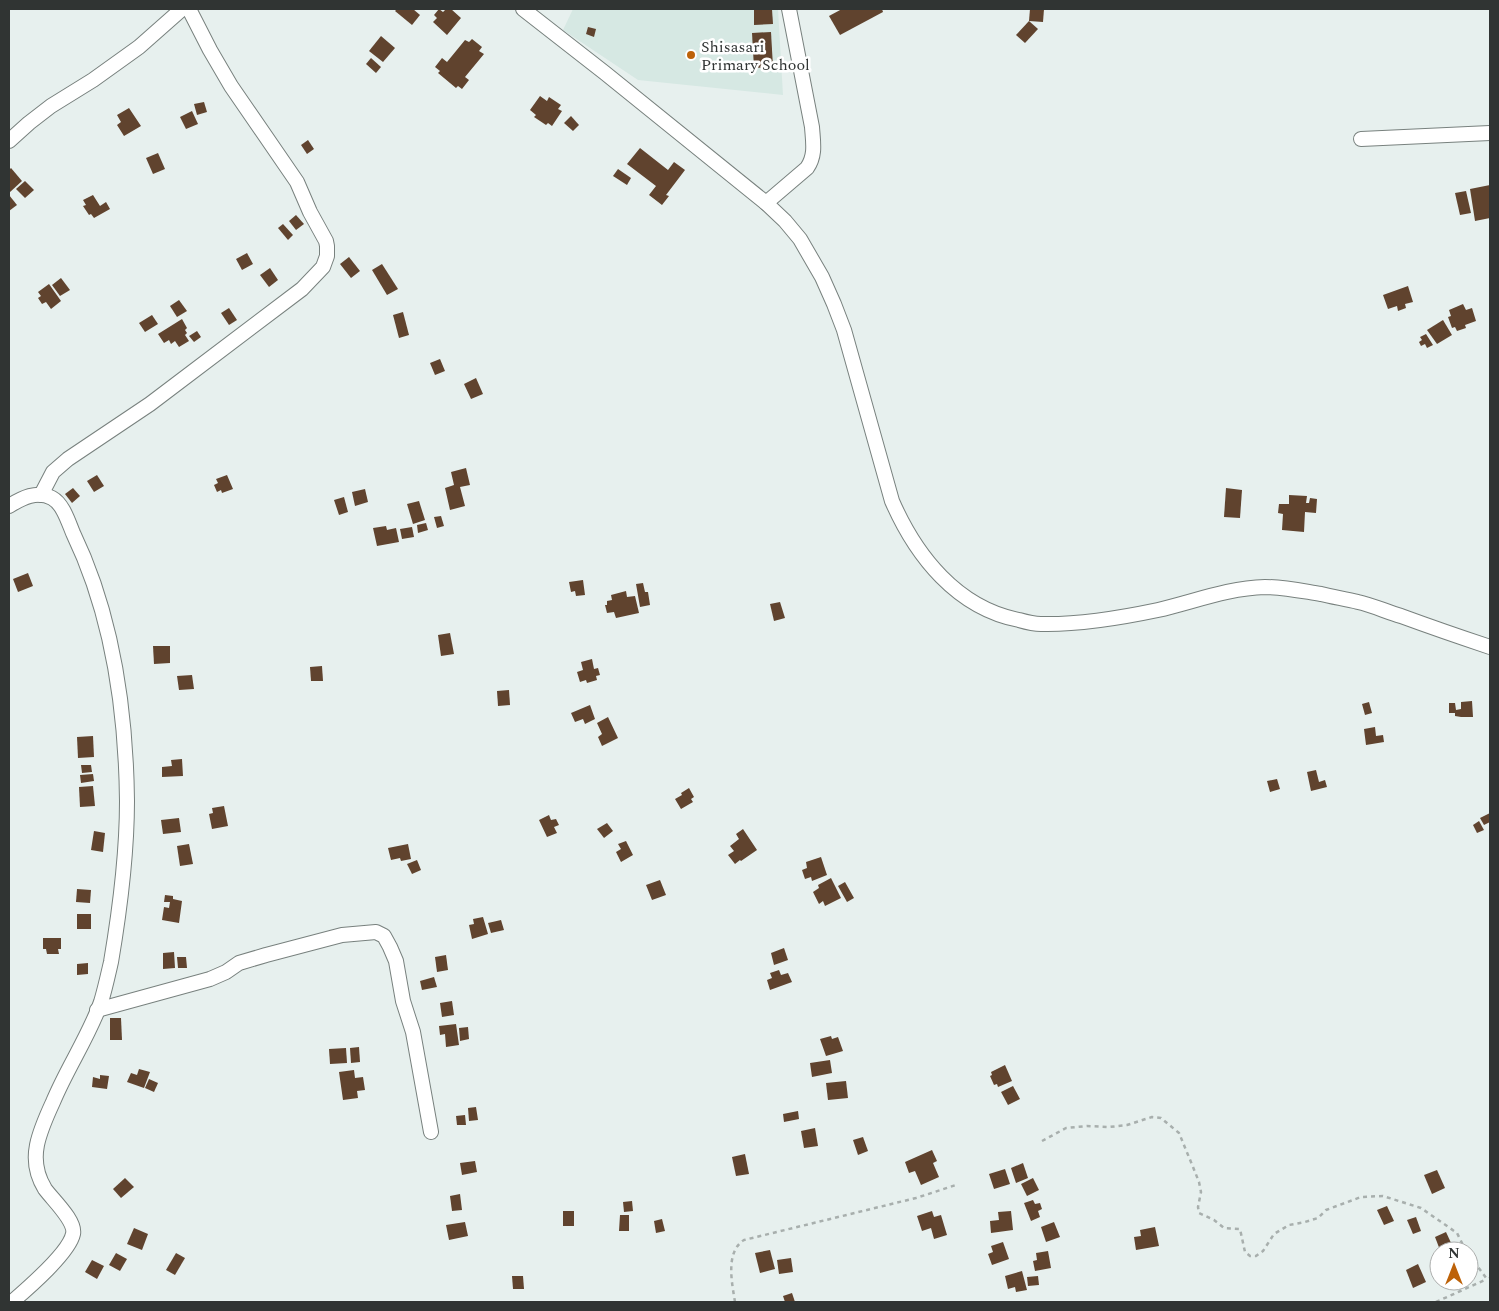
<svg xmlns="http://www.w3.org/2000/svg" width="1499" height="1311" viewBox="0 0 1499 1311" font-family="Spectral,serif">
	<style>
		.built { fill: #d6e8e3 }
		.building { fill: #60432e }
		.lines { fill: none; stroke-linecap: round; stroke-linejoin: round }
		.minor-casing { stroke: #78817e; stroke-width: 16 }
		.path { stroke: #a8afad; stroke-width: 2.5; stroke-dasharray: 4 4; stroke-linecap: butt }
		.minor { stroke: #fff; stroke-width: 14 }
		.poi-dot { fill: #bd6209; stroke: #fff; stroke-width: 2 }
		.labels { text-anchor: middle; stroke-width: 5; stroke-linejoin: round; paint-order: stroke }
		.poi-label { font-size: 16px; fill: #303433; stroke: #fff; text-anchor: start }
	</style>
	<rect width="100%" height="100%" fill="#e7f0ee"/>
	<path class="built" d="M573,9H778L783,95L638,80L563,30Z"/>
	<g class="building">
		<path d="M397,9H413L420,15L412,25L395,11Z"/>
		<path d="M439,9L443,12L446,9H451L461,18L447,35L433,22L437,18L434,15Z"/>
		<path d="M754,9H772L773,24L754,25Z"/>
		<path d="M842,9H882L883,12L840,35L829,16Z"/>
		<path d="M1030,9H1044L1043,22L1029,21Z"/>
		<path d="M1029,21L1038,29L1025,43L1016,35Z"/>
		<path d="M588,27L596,29L594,37L586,34Z"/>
		<path d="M771,32L773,67L754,68L752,33Z"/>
		<path d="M381,36L395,48L383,62L369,51Z"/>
		<path d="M472,39L482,47L479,51L484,54L465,77L469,80L462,89L458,86L456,88L438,73L440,71L435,67L442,58L447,62L465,40L469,42Z"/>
		<path d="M371,58L381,67L376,73L366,64Z"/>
		<path d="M540,96L547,101L549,97L561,105L558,109L562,111L552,126L548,123L546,125L534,117L536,115L530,110Z"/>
		<path d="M204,102L207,112L197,115L194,104Z"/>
		<path d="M129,108L141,126L124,136L117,125L121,122L117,115Z"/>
		<path d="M192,111L198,124L186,129L180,117Z"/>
		<path d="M571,116L579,125L573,131L564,123Z"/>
		<path d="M308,140L314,149L307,154L301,145Z"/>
		<path d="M640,148L668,170L674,162L685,170L666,195L669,196L662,205L649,195L656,186L627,164Z"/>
		<path d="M158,153L165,169L153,174L146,158Z"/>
		<path d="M11,168L22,181L9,193V170Z"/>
		<path d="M618,169L631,178L627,185L613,176Z"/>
		<path d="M25,181L34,190L25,198L16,189Z"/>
		<path d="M1490,185V218L1475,221L1470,189Z"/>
		<path d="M1466,191L1471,213L1460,215L1455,193Z"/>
		<path d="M9,195L17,205L9,211Z"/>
		<path d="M93,195L100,206L106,202L110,209L94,218L91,214L89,215L83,206L86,205L83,200Z"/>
		<path d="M296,215L304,224L296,230L289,221Z"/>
		<path d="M283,224L293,235L288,240L278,228Z"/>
		<path d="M247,253L253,264L242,270L236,259Z"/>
		<path d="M349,257L360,271L351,278L340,264Z"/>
		<path d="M382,264L398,289L387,295L372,270Z"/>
		<path d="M270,268L278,280L269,287L260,275Z"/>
		<path d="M61,278L70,290L60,296L52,285Z"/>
		<path d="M49,284L61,301L51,309L46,302L42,304L38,298L41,296L38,292Z"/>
		<path d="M1408,286L1413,302L1405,304L1406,308L1398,311L1397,306L1388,309L1383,295Z"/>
		<path d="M179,300L187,311L177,317L170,306Z"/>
		<path d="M1463,304L1466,310L1472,308L1476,321L1465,325L1466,328L1457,331L1455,327L1452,328L1448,317L1451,316L1449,310Z"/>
		<path d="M229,308L237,320L229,325L221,313Z"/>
		<path d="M403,312L409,335L399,338L393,315Z"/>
		<path d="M152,315L158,324L145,332L139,323Z"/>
		<path d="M182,319L187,328L185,330L187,333L185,335L189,341L179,347L175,341L171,344L169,340L164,343L158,334Z"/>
		<path d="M1443,320L1452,335L1437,344L1427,330Z"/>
		<path d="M197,331L201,337L194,342L189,336Z"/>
		<path d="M1426,334L1433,345L1427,348L1425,344L1421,346L1419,342L1422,340L1420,337Z"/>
		<path d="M440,359L445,371L435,375L430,363Z"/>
		<path d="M476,378L483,394L471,399L464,384Z"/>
		<path d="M466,468L470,485L460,487L465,506L450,510L445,488L454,485L451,472Z"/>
		<path d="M97,475L104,486L94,492L87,481Z"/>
		<path d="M227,475L233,489L222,493L221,490L217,492L214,485L218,483L216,479Z"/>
		<path d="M73,488L80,496L72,503L65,494Z"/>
		<path d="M1226,488L1242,490L1240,518L1224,517Z"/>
		<path d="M365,489L368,502L355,506L352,492Z"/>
		<path d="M1289,495L1307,496L1306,503H1309L1310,498L1317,499L1316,513L1305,512L1304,532L1282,530L1283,514L1278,513L1279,504H1289Z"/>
		<path d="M344,497L348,512L339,515L334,500Z"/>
		<path d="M419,501L425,520L413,524L407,504Z"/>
		<path d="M441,516L444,526L437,528L434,517Z"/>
		<path d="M426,523L428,530L418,533L417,525Z"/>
		<path d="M386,526L387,530L396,528L399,542L377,546L373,528Z"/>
		<path d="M412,527L414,537L402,539L400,529Z"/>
		<path d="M28,573L33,586L18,592L13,579Z"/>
		<path d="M583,580L585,595L576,596L575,591L571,592L569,582Z"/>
		<path d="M643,583L645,592H648L650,605L640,607L636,584Z"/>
		<path d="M626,591L627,597L635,596L639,613L616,618L614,612L607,613L605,605H607V601L612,600L611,595Z"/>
		<path d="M780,602L785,618L774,621L770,604Z"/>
		<path d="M450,633L454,654L441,656L438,635Z"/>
		<path d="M153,646H170V663L154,664Z"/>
		<path d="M592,659L594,669L598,668L600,675L596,676L597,680L587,683L586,680L580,682L577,672L583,670L581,662Z"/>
		<path d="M322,666L323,681H311L310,667Z"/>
		<path d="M192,675L194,689L179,690L177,676Z"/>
		<path d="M509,690L510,705L498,706L497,691Z"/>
		<path d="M1472,701L1473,717H1461L1455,716V713H1449V703H1455L1456,710L1461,709V702Z"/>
		<path d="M1369,702L1372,713L1365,715L1362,704Z"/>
		<path d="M590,705L595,719L585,724L583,719L575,722L571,713Z"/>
		<path d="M608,717L618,738L602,746L598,737L602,734L597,723Z"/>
		<path d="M1375,727L1376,736L1383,735L1384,742L1366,745L1364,729Z"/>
		<path d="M93,736L94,757L78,758L77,737Z"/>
		<path d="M182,759L183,776L162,777V767L172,766L171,760Z"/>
		<path d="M81,765H91L92,772L82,773Z"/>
		<path d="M1316,770L1319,782L1325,780L1327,787L1311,791L1307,772Z"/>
		<path d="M93,774L94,781L81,783L80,775Z"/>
		<path d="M1277,779L1280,789L1270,792L1267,781Z"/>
		<path d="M93,786L95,806L80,807L79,787Z"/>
		<path d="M689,788L694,797L691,799L693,802L681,809L675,799L682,795L681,793Z"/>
		<path d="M224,806L228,826L212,829L209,814L213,813L212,808Z"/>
		<path d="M1490,813V822L1484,825L1480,818Z"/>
		<path d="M549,815L551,820L556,819L559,825L554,827L557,833L547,837L539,820Z"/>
		<path d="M179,818L181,832L163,834L161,820Z"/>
		<path d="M1479,821L1484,830L1477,833L1473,825Z"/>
		<path d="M607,823L613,831L604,838L597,829Z"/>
		<path d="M743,829L757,850L741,861L740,860L735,864L728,855L734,851L730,846L739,839L736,834Z"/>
		<path d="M94,831L105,833L103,852L91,850Z"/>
		<path d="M626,841L633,855L621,862L616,852L621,849L618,844Z"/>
		<path d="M189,844L193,864L180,866L177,846Z"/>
		<path d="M408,844L411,859L401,861L400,858L391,860L388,848Z"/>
		<path d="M821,857L827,875L812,881L811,877L805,879L802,870L807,868L806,862Z"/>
		<path d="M417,860L421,870L412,874L407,864Z"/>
		<path d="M831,878L841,898L825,906L823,901L819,904L813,892L819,888L818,885Z"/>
		<path d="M660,880L666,895L652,900L646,885Z"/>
		<path d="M845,882L854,898L847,902L838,886Z"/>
		<path d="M77,889L91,890L90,903L76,902Z"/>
		<path d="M165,895L173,896V899L182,901L179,923L162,920L164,907L169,908L170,902H164Z"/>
		<rect x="77" y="914" width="14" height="15"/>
		<path d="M483,917L488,934L472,939L469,925L474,924L473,919Z"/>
		<path d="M501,920L504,930L491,933L488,923Z"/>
		<path d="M43,938H61V949H58L59,954H47L46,949H43Z"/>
		<path d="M784,948L788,960L774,965L771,953Z"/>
		<path d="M174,952L175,968L163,969V953Z"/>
		<path d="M446,955L448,970L437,972L435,957Z"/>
		<path d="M177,957H186L187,968H178Z"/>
		<path d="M88,963V974L77,975V964Z"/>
		<path d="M779,970L781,975L788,973L792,982L770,990L767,980L772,978L770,973Z"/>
		<path d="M434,977L437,987L422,990L420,981Z"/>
		<path d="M452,1001L454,1015L442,1017L440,1003Z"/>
		<path d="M110,1018H121L122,1040H110Z"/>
		<path d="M456,1024L459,1045L446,1047L445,1034L440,1035L439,1026Z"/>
		<path d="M468,1027L469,1039L460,1041L459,1028Z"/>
		<path d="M831,1036L832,1039L838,1037L843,1051L826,1056L820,1039Z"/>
		<path d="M359,1047L360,1062L351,1063L350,1048Z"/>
		<path d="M346,1048L347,1063L330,1064L329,1049Z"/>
		<path d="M830,1060L832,1073L812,1077L810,1063Z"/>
		<path d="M1005,1065L1012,1081L998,1087L997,1084L994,1085L990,1076L992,1075L991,1072Z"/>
		<path d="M139,1069L150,1072L144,1088L127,1082L131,1073L137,1075Z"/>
		<path d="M354,1070L355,1078L363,1077L365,1090L357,1091L358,1098L343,1100L339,1072Z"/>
		<path d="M100,1075L109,1076L107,1089L92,1087L93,1077L100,1079Z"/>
		<path d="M149,1079L158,1083L154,1092L145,1088Z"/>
		<path d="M846,1081L848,1098L828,1100L826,1083Z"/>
		<path d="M1013,1086L1020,1099L1008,1105L1001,1092Z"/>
		<path d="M476,1107L478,1120L469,1121L468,1108Z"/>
		<path d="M798,1111L799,1119L784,1122L783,1114Z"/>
		<path d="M465,1115L466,1125H457L456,1116Z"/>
		<path d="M815,1128L818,1146L804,1148L801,1131Z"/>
		<path d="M863,1137L868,1151L858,1155L853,1140Z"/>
		<path d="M932,1150L937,1161L933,1163L939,1177L921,1185L915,1171L909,1173L905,1162Z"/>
		<path d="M745,1154L749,1174L736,1176L732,1157Z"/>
		<path d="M475,1161L477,1172L462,1175L460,1163Z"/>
		<path d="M1023,1163L1028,1178L1016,1183L1011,1168Z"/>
		<path d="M1005,1169L1010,1184L994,1189L989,1174Z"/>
		<path d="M1437,1170L1445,1188L1432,1194L1424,1175Z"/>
		<path d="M125,1178L134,1187L121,1198L113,1189Z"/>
		<path d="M1033,1178L1039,1190L1027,1196L1021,1184Z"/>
		<path d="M460,1194L462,1210L452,1211L450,1196Z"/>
		<path d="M1033,1200L1035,1204L1040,1203L1042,1209L1038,1211L1040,1217L1031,1221L1024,1203Z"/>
		<path d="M632,1201L633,1211L624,1212L623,1202Z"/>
		<path d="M1387,1206L1394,1221L1384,1225L1377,1210Z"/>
		<rect x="563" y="1211" width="11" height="15"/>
		<path d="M932,1211L934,1217L941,1215L947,1235L934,1239L931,1228L922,1231L917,1216Z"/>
		<path d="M1011,1211L1013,1230L991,1233L990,1221L999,1220L998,1212Z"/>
		<path d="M620,1215H629V1231H619Z"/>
		<path d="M1416,1217L1421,1231L1413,1234L1407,1220Z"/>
		<path d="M662,1219L665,1231L656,1233L654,1221Z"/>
		<path d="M465,1222L468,1236L449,1240L446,1225Z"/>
		<path d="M1054,1222L1060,1237L1046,1242L1041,1227Z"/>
		<path d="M1155,1227L1159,1246L1136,1250L1134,1237L1141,1236L1140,1230Z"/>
		<path d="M134,1228L148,1234L142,1250L127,1244Z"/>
		<path d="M1446,1232L1452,1245L1440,1250L1435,1237Z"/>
		<path d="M1003,1242L1009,1259L992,1265L988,1254L993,1252L991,1246Z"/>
		<path d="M770,1250L775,1269L760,1273L755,1253Z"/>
		<path d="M1048,1251L1051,1268L1035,1271L1033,1261L1037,1260L1036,1253Z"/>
		<path d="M116,1253L127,1259L120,1271L109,1265Z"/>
		<path d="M176,1253L185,1258L175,1275L166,1270Z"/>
		<path d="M791,1258L793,1272L779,1274L777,1260Z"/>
		<path d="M92,1260L104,1266L97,1279L85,1272Z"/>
		<path d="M1418,1264L1426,1282L1413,1288L1406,1270Z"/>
		<path d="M1022,1271L1027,1290L1016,1292L1015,1287L1008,1289L1005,1276Z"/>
		<path d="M512,1276H523L524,1289H513Z"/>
		<path d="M1038,1276L1039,1285L1028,1286L1027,1277Z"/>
		<path d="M792,1293L795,1302H785L783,1296Z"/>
	</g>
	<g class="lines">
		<defs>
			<g id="minor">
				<path d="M523,9L605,73L766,203L785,221L800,239L822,277L834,304L844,330L892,501C916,556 957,608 1019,620C1026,622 1034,624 1041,624C1080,625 1120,618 1158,610C1193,602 1228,588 1265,587C1284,587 1302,591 1321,594C1333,597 1346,599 1358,602C1372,605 1387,612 1401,616C1431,627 1460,637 1490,647"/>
				<path d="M1361,139L1490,133"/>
				<path d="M9,141L29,123L51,106L93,80L139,47L182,9"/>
				<path d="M766,203L807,168C816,155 813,142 812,127L789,9"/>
				<path d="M41,495L53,472L68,459L150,404L302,289L323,267L327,256V246L326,241L310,212L297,182L231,86L210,50L189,9"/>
				<path d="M9,506C22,498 37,490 52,498C63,504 68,521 73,533C113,616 126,710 127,801C127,855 120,909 111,962C108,975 105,989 101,1002C89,1036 67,1068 53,1102C47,1115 40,1130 37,1145C34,1160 37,1176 45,1189C53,1200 76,1221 73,1234C69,1253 27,1289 12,1302"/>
				<path d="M97,1010L210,979L226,972L239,963L266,955L342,935L376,932L384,936L390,947L396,961L403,1001L413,1032L431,1132"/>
			</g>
		</defs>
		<use href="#minor" class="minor-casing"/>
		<g class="path">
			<path d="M1042,1141L1066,1128L1087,1126L1109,1127L1127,1125L1152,1117L1161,1118L1179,1133L1193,1167L1199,1182L1201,1192L1198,1207L1199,1213L1214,1220L1224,1228L1240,1229L1245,1252L1250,1256H1256L1263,1251L1274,1234L1289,1225L1305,1222L1318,1218L1326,1210L1361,1197L1383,1196L1421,1208L1457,1233L1466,1251"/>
			<path d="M1469,1255L1487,1279L1490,1278"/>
			<path d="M735,1302C732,1283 725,1252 744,1240L916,1198L956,1185"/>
			<path d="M1436,1302L1487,1279"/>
		</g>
		<use href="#minor" class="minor"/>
	</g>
	<circle class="poi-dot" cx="691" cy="55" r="5"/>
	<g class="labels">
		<g class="poi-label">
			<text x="701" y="52">Shisasari<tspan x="701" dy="18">Primary School</tspan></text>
		</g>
	</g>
	<rect width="1499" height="1311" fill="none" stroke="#303433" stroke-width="20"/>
	<g transform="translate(1454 1266)"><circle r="24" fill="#ffffff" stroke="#acaead"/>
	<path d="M0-4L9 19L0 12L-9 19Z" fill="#bd6209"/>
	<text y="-8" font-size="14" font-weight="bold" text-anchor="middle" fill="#303433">N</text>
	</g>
</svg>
